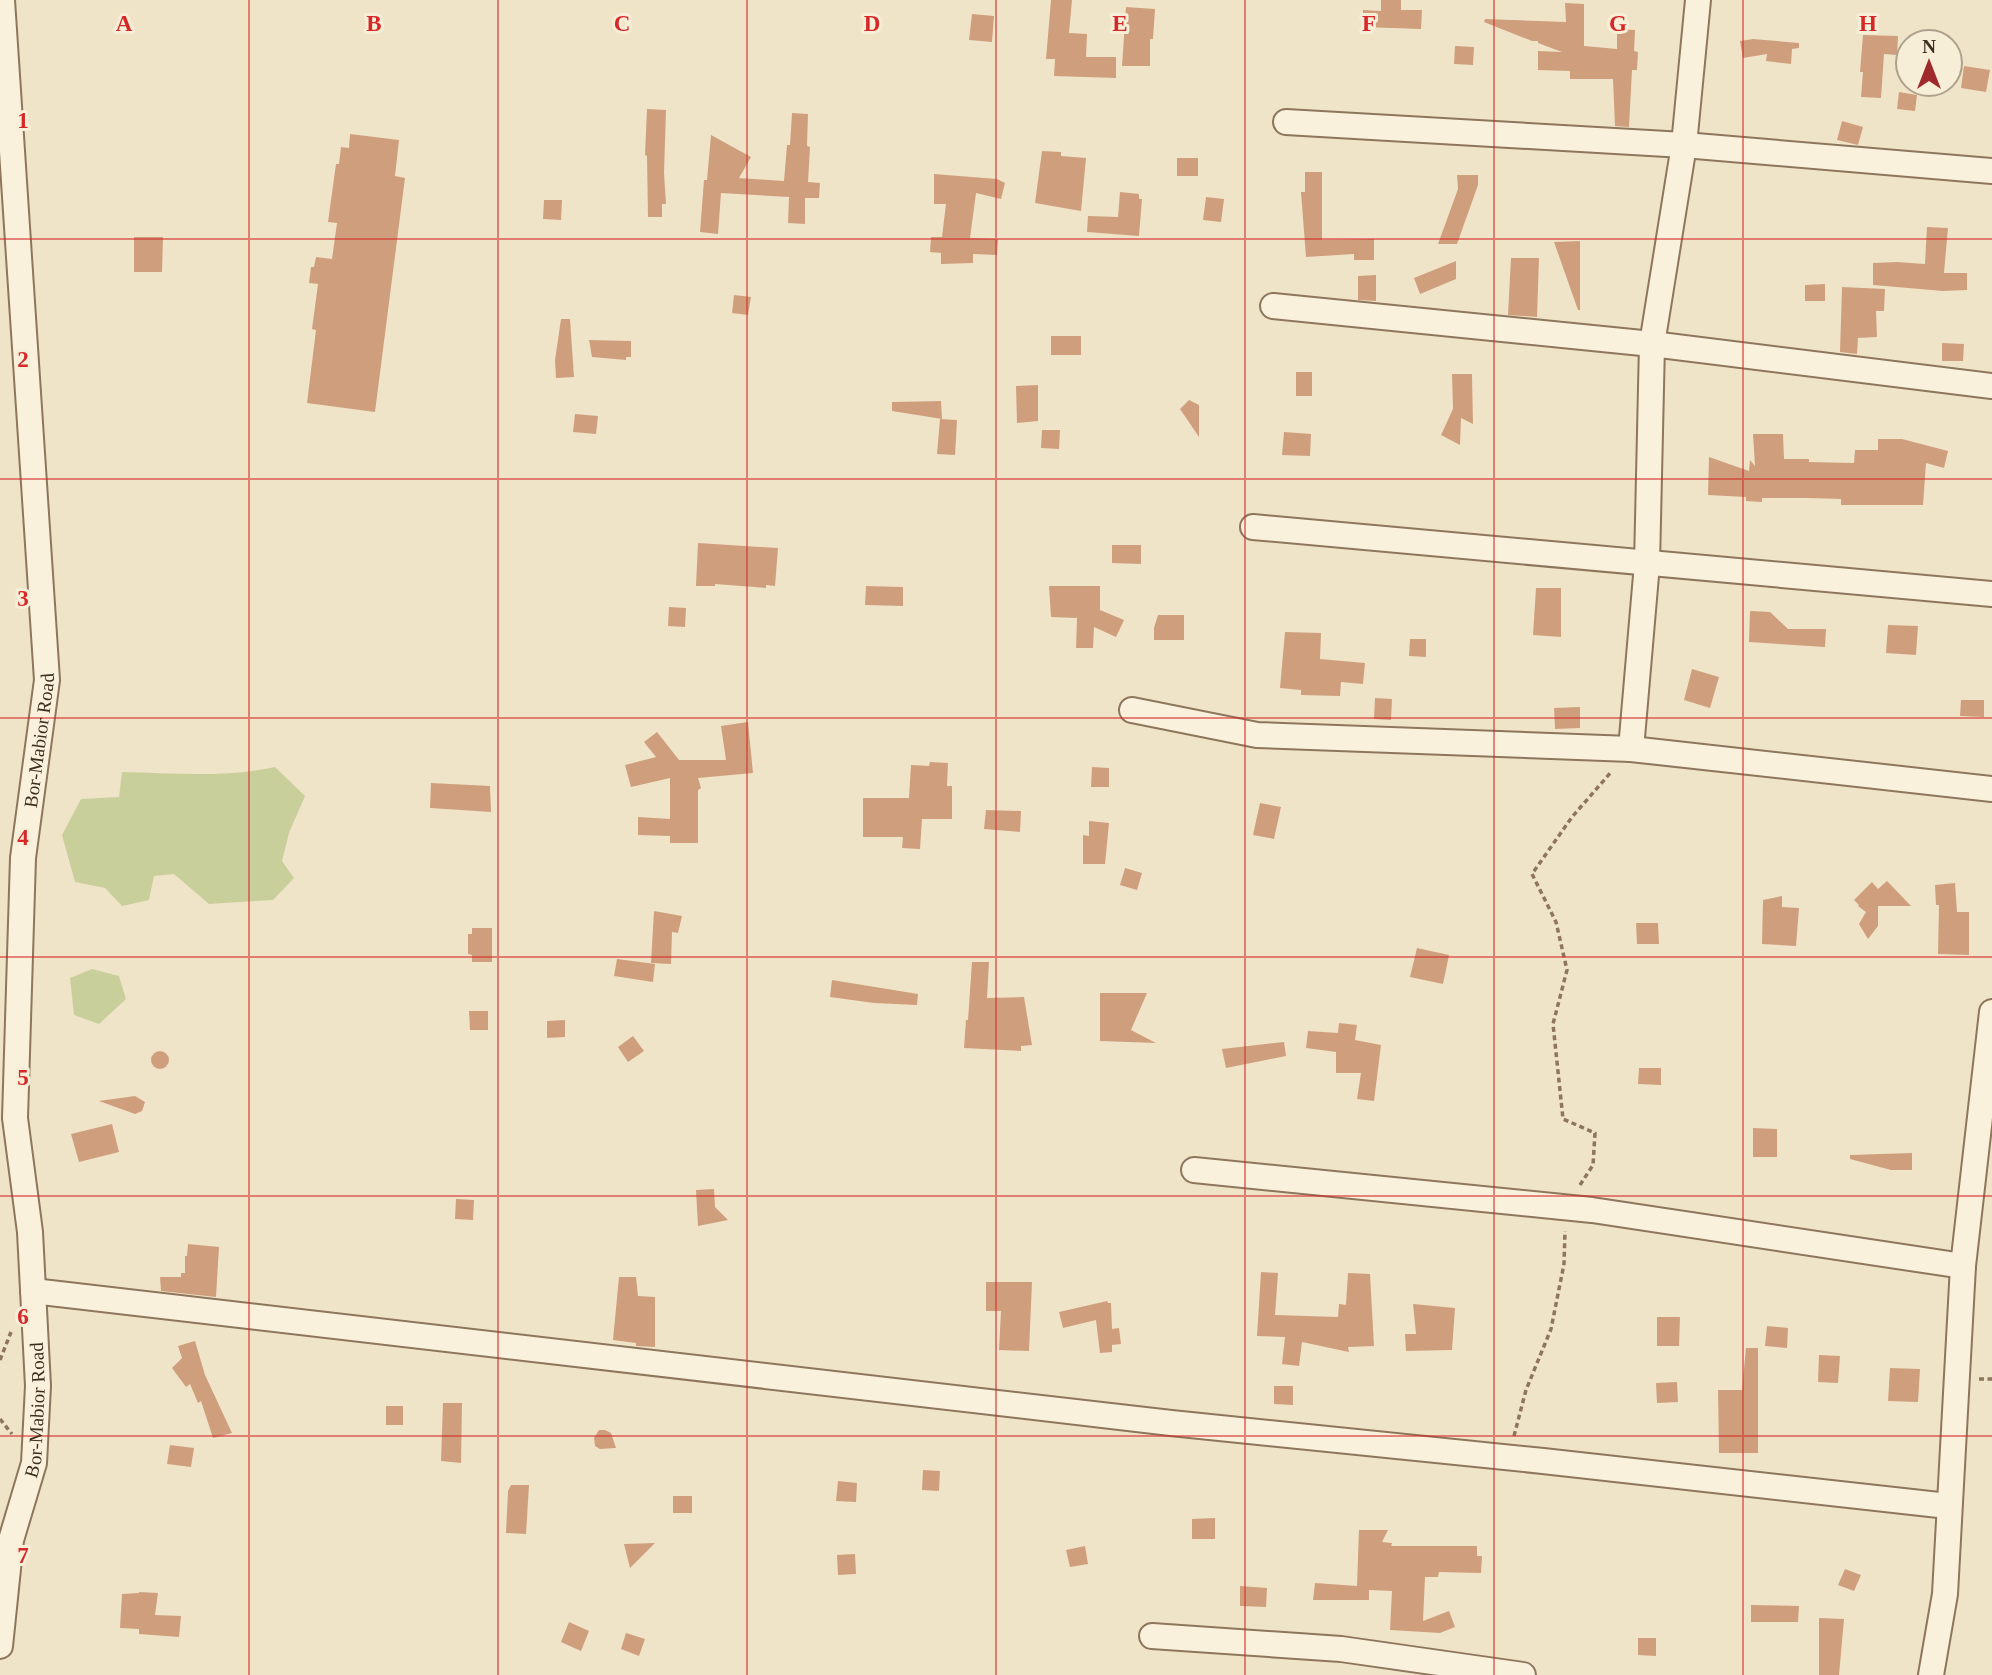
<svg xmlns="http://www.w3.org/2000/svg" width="1992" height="1675" viewBox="0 0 1992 1675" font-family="'Times New Roman',serif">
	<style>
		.green { fill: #c9cf9b }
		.building { fill: #cf9f7d }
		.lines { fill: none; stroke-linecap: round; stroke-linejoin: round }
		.minor-casing { stroke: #8d765c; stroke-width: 28 }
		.path { stroke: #8d765c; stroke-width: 3.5; stroke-dasharray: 5 3.5; stroke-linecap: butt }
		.minor { stroke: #faf1dc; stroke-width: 24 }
		.grid { fill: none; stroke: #d62828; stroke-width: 2; stroke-opacity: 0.55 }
		.labels { text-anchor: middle; stroke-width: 6; stroke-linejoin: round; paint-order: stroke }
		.street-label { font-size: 19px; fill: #3d2e20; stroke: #f7eed8 }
		.grid-label { font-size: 23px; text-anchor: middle; font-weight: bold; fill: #d62828; stroke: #f7eed8; stroke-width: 6; stroke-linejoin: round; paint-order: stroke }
	</style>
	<rect width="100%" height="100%" fill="#f0e4c8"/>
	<g class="green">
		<path d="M275,767L305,796L289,833L282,861L294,878L273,900L209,904L174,874L154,876L149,900L122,906L105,888L75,882L62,835L81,799L119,797L122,772C173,773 225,778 275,767Z"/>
		<path d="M92,969L119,976L126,999L99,1024L74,1015L70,978Z"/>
	</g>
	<g class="building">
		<path d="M1051,0H1072L1069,33L1087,34L1086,57H1116V78L1054,76L1055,59H1046Z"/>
		<path d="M1381,0H1401V10H1422L1421,29L1363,27V10L1381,11Z"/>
		<path d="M1565,3L1584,4V46L1617,49V29L1635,30L1634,51L1638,52L1637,70H1632L1629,127L1615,126L1613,79H1570V71L1538,70V51L1562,52L1538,43V41H1532L1484,22L1485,19L1566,22Z"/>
		<path d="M1126,7L1155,9L1153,39H1150V66H1122Z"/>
		<path d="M972,14L994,16L992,42L969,40Z"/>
		<path d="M1863,35L1898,36L1897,55L1884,54L1881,98L1861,97L1863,72H1860Z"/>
		<path d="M1753,39L1799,43V48L1792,49L1791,64L1766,61L1767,54L1743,58L1740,41Z"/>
		<path d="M1455,46L1474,47L1473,65L1454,64Z"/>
		<path d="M1964,66L1990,70L1986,92L1961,88Z"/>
		<path d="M1899,92L1917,95L1915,111L1897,109Z"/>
		<path d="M647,109L666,110L664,173L666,204H662V217H648L647,156L645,155Z"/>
		<path d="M792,113L808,114L807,146L810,147L808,182L820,183L819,198H805V224L788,223L789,197L721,193L718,234L700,232L704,180H707L711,135L751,157L739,178L784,181L787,145H790Z"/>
		<path d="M1842,121L1863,127L1858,145L1837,140Z"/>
		<path d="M350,134L399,140L395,176L405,178L375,412L307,403L316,330L312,329L318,284L309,283L311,267H314L316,257L332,259L337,223L328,222L336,164H339L341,147L349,148Z"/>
		<path d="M1042,151L1061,152V156L1086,158L1081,211L1035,203Z"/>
		<rect x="1177" y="158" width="21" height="18"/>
		<path d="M1305,172H1322V240L1374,239V260H1354V254L1306,257L1301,192H1305Z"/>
		<path d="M934,174L997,179L1005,183L1001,199L976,193L970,238L998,239L997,255L973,254V263L941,264V253L930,252L931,237H942L946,204H934Z"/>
		<path d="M1457,175H1478V185L1457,244H1438L1458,189Z"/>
		<path d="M1120,192L1139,194V199H1142L1139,236L1087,232L1088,216L1118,217Z"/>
		<path d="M1206,197L1224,199L1221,222L1203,220Z"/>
		<path d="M544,200H562L561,220L543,219Z"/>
		<path d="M1927,227L1948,228L1944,273H1967V290L1943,291L1873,285V263L1897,262L1925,264Z"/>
		<path d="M134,237H163L162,272H134Z"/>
		<path d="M1580,241V310H1578L1554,242Z"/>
		<path d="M1511,258H1539L1537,317L1508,315Z"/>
		<path d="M1456,261V279L1420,294L1414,278Z"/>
		<path d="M1376,275V301L1358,300V276Z"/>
		<path d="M1825,284V301H1805V285Z"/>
		<path d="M1842,287L1885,289L1884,311H1876L1877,337L1858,338L1857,354L1840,352Z"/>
		<path d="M734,295L751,297L748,315L732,313Z"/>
		<path d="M561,319H570L574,377L556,378L555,360Z"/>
		<rect x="1051" y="336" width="30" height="19"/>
		<path d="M589,340L631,341V357H626V360L592,357Z"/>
		<path d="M1942,343L1964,344L1963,361H1942Z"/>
		<rect x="1296" y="372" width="16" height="24"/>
		<path d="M1452,374H1472L1473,424L1461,418L1460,445L1441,435L1453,409Z"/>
		<path d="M1038,385V421L1017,423L1016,386Z"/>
		<path d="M1189,400L1199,405V437L1180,409Z"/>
		<path d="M941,401L942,419L892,411V402Z"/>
		<path d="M575,414L598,416L596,434L573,432Z"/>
		<path d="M940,419L957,420L955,455L937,454Z"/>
		<path d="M1042,430H1060L1059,449L1041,448Z"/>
		<path d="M1284,432L1311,434L1310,456L1282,455Z"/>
		<path d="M1753,434H1783L1784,459H1809V462L1854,463L1855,450H1878V439H1902L1948,451L1944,468L1926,463L1923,505H1841V499L1807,498H1762V502L1746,501V497L1708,495L1709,457L1749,471L1750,460L1755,466Z"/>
		<path d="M698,543L778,548L775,586L766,585V588L715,584V586H696Z"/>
		<path d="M1112,545H1141V564L1112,563Z"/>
		<path d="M866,586L903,587V606L865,605Z"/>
		<path d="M1049,586H1100V610L1124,620L1116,637L1094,627L1093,648H1076L1077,618L1051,617Z"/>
		<path d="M1536,588H1561V637L1533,635Z"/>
		<path d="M669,607L686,608L685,627L668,626Z"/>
		<path d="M1750,611L1770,612L1788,629H1826L1825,647L1749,642Z"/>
		<path d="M1158,615H1184V640H1154V628Z"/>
		<path d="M1888,625L1918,626L1916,655L1886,653Z"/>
		<path d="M1285,632L1321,633L1320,659L1365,663L1363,684L1341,682L1340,696L1301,695V690L1280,688Z"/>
		<path d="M1410,639H1426V657L1409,656Z"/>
		<path d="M1692,669L1719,677L1710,708L1684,700Z"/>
		<path d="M1375,698L1392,699L1391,720L1374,719Z"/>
		<path d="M1961,700H1984V717L1960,716Z"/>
		<path d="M1580,707V728L1555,729L1554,708Z"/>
		<path d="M748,722L753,773L698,778L701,788L698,790V843H670V836L638,835V817L670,819V778L631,787L625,765L656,757L644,742L657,732L679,760H726L721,726Z"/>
		<path d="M930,762L948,763L947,786H952V819H922L920,849L902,848L903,837H863V798H909L911,765L929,766Z"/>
		<path d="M1092,767L1109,768V787H1091Z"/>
		<path d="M431,783L490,786L491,812L430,808Z"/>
		<path d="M1260,803L1281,807L1274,839L1253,835Z"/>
		<path d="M986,810L1021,811L1020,832L984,829Z"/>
		<path d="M1089,821L1109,823L1105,864H1083V835L1089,836Z"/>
		<path d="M1125,868L1142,873L1137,890L1120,885Z"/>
		<path d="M1887,881L1911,906H1878V926L1868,939L1859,924L1866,912L1858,906L1859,905L1854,900L1872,882L1878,889Z"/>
		<path d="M1955,883L1957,912H1969V955L1938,954L1939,905H1936L1935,885Z"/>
		<path d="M1782,896V907L1799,908L1796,946L1762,944L1763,900Z"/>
		<path d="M654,911L682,916L678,933L672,932L671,964L651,963Z"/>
		<path d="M1636,923H1658L1659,944H1637Z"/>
		<path d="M472,928H492V962H472V955L468,954V934H472Z"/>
		<path d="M1417,948L1449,955L1443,984L1410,977Z"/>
		<path d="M617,959L655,964L653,982L614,976Z"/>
		<path d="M972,962H989L987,998L1024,997L1032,1045L1021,1046V1051L964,1048L966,1020H968Z"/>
		<path d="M832,980L918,994L917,1005L874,1003L830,997Z"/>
		<path d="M1100,993H1147L1131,1030L1156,1043L1100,1041Z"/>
		<path d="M469,1011H488V1030H470Z"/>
		<path d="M565,1020V1037L547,1038V1021Z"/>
		<path d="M1339,1023L1357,1025L1355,1040L1381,1045L1374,1101L1357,1099L1361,1073H1336V1052L1306,1048L1308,1031L1338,1033Z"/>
		<path d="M633,1036L644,1051L628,1062L618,1047Z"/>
		<path d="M1284,1042L1286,1056L1226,1068L1222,1049Z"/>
		<circle cx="160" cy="1060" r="9"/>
		<path d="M1639,1068H1661V1085L1638,1084Z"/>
		<path d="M135,1096L145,1102L142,1111L135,1114L99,1101Z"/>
		<path d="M112,1124L119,1152L79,1162L71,1134Z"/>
		<path d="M1753,1128L1777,1129V1157H1753Z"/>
		<path d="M1912,1153V1170H1891L1850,1159V1155Z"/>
		<path d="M714,1189L715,1207L728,1220L698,1226L696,1190Z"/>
		<path d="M456,1199L474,1200L473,1220L455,1219Z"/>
		<path d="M188,1244L219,1247L216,1297L161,1291L160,1277H181V1273H185V1256H187Z"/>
		<path d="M1261,1272L1278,1273L1275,1315L1338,1317L1339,1304L1346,1305L1348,1273L1370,1274L1374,1346L1348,1347L1349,1352L1302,1342L1299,1366L1282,1364L1285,1337L1257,1336Z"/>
		<path d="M619,1277H636L638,1296L655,1297V1347L636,1346V1343L613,1340Z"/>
		<path d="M986,1282H1032L1029,1351L999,1350L1001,1311H986Z"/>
		<path d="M1107,1301L1108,1303H1111L1112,1329L1119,1328L1121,1344L1112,1345V1352L1100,1353L1096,1320L1063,1328L1059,1312Z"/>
		<path d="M1413,1304L1455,1308L1452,1350L1406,1351L1405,1334H1416Z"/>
		<path d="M1657,1317H1680L1679,1346H1657Z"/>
		<path d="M1767,1326L1788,1328L1787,1348L1765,1346Z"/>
		<path d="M195,1341L205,1375L232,1433L213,1438L201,1401L198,1403L190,1384L186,1387L172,1368L182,1358L178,1346Z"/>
		<path d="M1746,1348H1758V1453H1719L1718,1390H1742Z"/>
		<path d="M1819,1355L1840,1356L1838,1383L1818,1382Z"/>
		<path d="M1890,1368L1920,1369L1918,1402L1888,1401Z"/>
		<path d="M1677,1382L1678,1402L1657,1403L1656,1383Z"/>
		<path d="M1274,1386H1293V1405L1274,1404Z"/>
		<path d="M443,1403H462L461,1463L441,1461Z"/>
		<rect x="386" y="1406" width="17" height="19"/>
		<path d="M599,1430H605L611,1433L616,1448L600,1449L595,1446L594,1438Z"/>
		<path d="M170,1445L194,1448L191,1467L167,1464Z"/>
		<path d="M923,1470L940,1471L939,1491L922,1490Z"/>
		<path d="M838,1481L857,1483L856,1502L836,1501Z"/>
		<path d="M511,1485H529L526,1534L506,1533L508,1491Z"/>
		<rect x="673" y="1496" width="19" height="17"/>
		<path d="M1215,1518V1539H1192V1519Z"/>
		<path d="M1359,1530H1388L1382,1542L1392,1543L1391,1546H1477V1556H1482L1481,1573L1439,1572L1438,1577H1425L1423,1621L1449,1611L1455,1627L1440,1633L1390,1630L1392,1591L1369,1590V1600H1313L1315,1583L1357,1586Z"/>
		<path d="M655,1543L630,1568L624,1544Z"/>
		<path d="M1085,1546L1088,1564L1070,1567L1066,1550Z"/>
		<path d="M855,1554L856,1574L838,1575L837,1555Z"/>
		<path d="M1845,1569L1861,1575L1854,1591L1838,1585Z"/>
		<path d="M1240,1586L1267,1588L1266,1607L1240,1606Z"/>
		<path d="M139,1592L158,1593L155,1615L181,1616L179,1637L139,1634V1629L120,1628L122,1594L139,1593Z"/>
		<path d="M1751,1605L1799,1606L1798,1622H1751Z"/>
		<path d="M1819,1618L1844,1619L1839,1675H1819Z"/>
		<path d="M569,1622L589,1631L581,1651L561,1642Z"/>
		<path d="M626,1633L645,1639L639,1656L621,1649Z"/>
		<path d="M1638,1638H1656V1656L1638,1655Z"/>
	</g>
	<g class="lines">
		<defs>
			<g id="minor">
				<path d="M1286,122L1684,145L1992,171"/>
				<path d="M1273,306L1652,344L1992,386"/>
				<path d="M1253,527L1992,594"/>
				<path d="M1132,710L1257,735L1631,749L1992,789"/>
				<path d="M1631,749L1647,564L1652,344L1684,145L1698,0"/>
				<path d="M1194,1170L1592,1210L1963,1266"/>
				<path d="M33,1291L1171,1423L1543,1461L1948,1506"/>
				<path d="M1152,1636L1341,1649L1523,1675"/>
				<path id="s1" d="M0,1646L11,1540L34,1463L38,1386L30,1232L15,1118L23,858L47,680L2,0"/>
				<path d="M1931,1675L1945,1594L1963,1266L1992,1012"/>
			</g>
		</defs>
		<use href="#minor" class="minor-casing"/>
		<g class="path">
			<path d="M1580,1185L1593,1165L1595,1133L1563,1119L1553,1024L1567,970L1556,922L1532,874L1572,817L1612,771"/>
			<path d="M0,1360L11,1332"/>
			<path d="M1979,1379H1992"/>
			<path d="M0,1419L12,1434"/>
			<path d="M1514,1436L1526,1390L1551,1329L1564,1264L1565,1231"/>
		</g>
		<use href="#minor" class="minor"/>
	</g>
	<path class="grid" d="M249,0V1675M498,0V1675M747,0V1675M996,0V1675M1245,0V1675M1494,0V1675M1743,0V1675M0,239H1992M0,479H1992M0,718H1992M0,957H1992M0,1196H1992M0,1436H1992"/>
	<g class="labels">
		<g class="street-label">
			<text dy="7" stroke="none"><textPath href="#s1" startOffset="912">Bor-Mabior Road</textPath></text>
			<text dy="7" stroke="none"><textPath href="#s1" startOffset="240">Bor-Mabior Road</textPath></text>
		</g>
	</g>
	<g class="grid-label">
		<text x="124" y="31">A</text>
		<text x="374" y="31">B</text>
		<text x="622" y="31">C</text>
		<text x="872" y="31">D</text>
		<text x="1120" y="31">E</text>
		<text x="1369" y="31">F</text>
		<text x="1618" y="31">G</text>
		<text x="1868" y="31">H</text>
		<text x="23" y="128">1</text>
		<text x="23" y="367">2</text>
		<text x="23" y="606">3</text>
		<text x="23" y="845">4</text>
		<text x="23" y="1085">5</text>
		<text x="23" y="1324">6</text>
		<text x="23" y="1563">7</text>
	</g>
	<g transform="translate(1929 63)"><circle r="33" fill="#f7eed8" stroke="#ada18e" stroke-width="2"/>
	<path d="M0-5L12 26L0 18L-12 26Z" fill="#9e2a2b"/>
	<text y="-10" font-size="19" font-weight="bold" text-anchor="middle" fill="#3d2e20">N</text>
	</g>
</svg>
